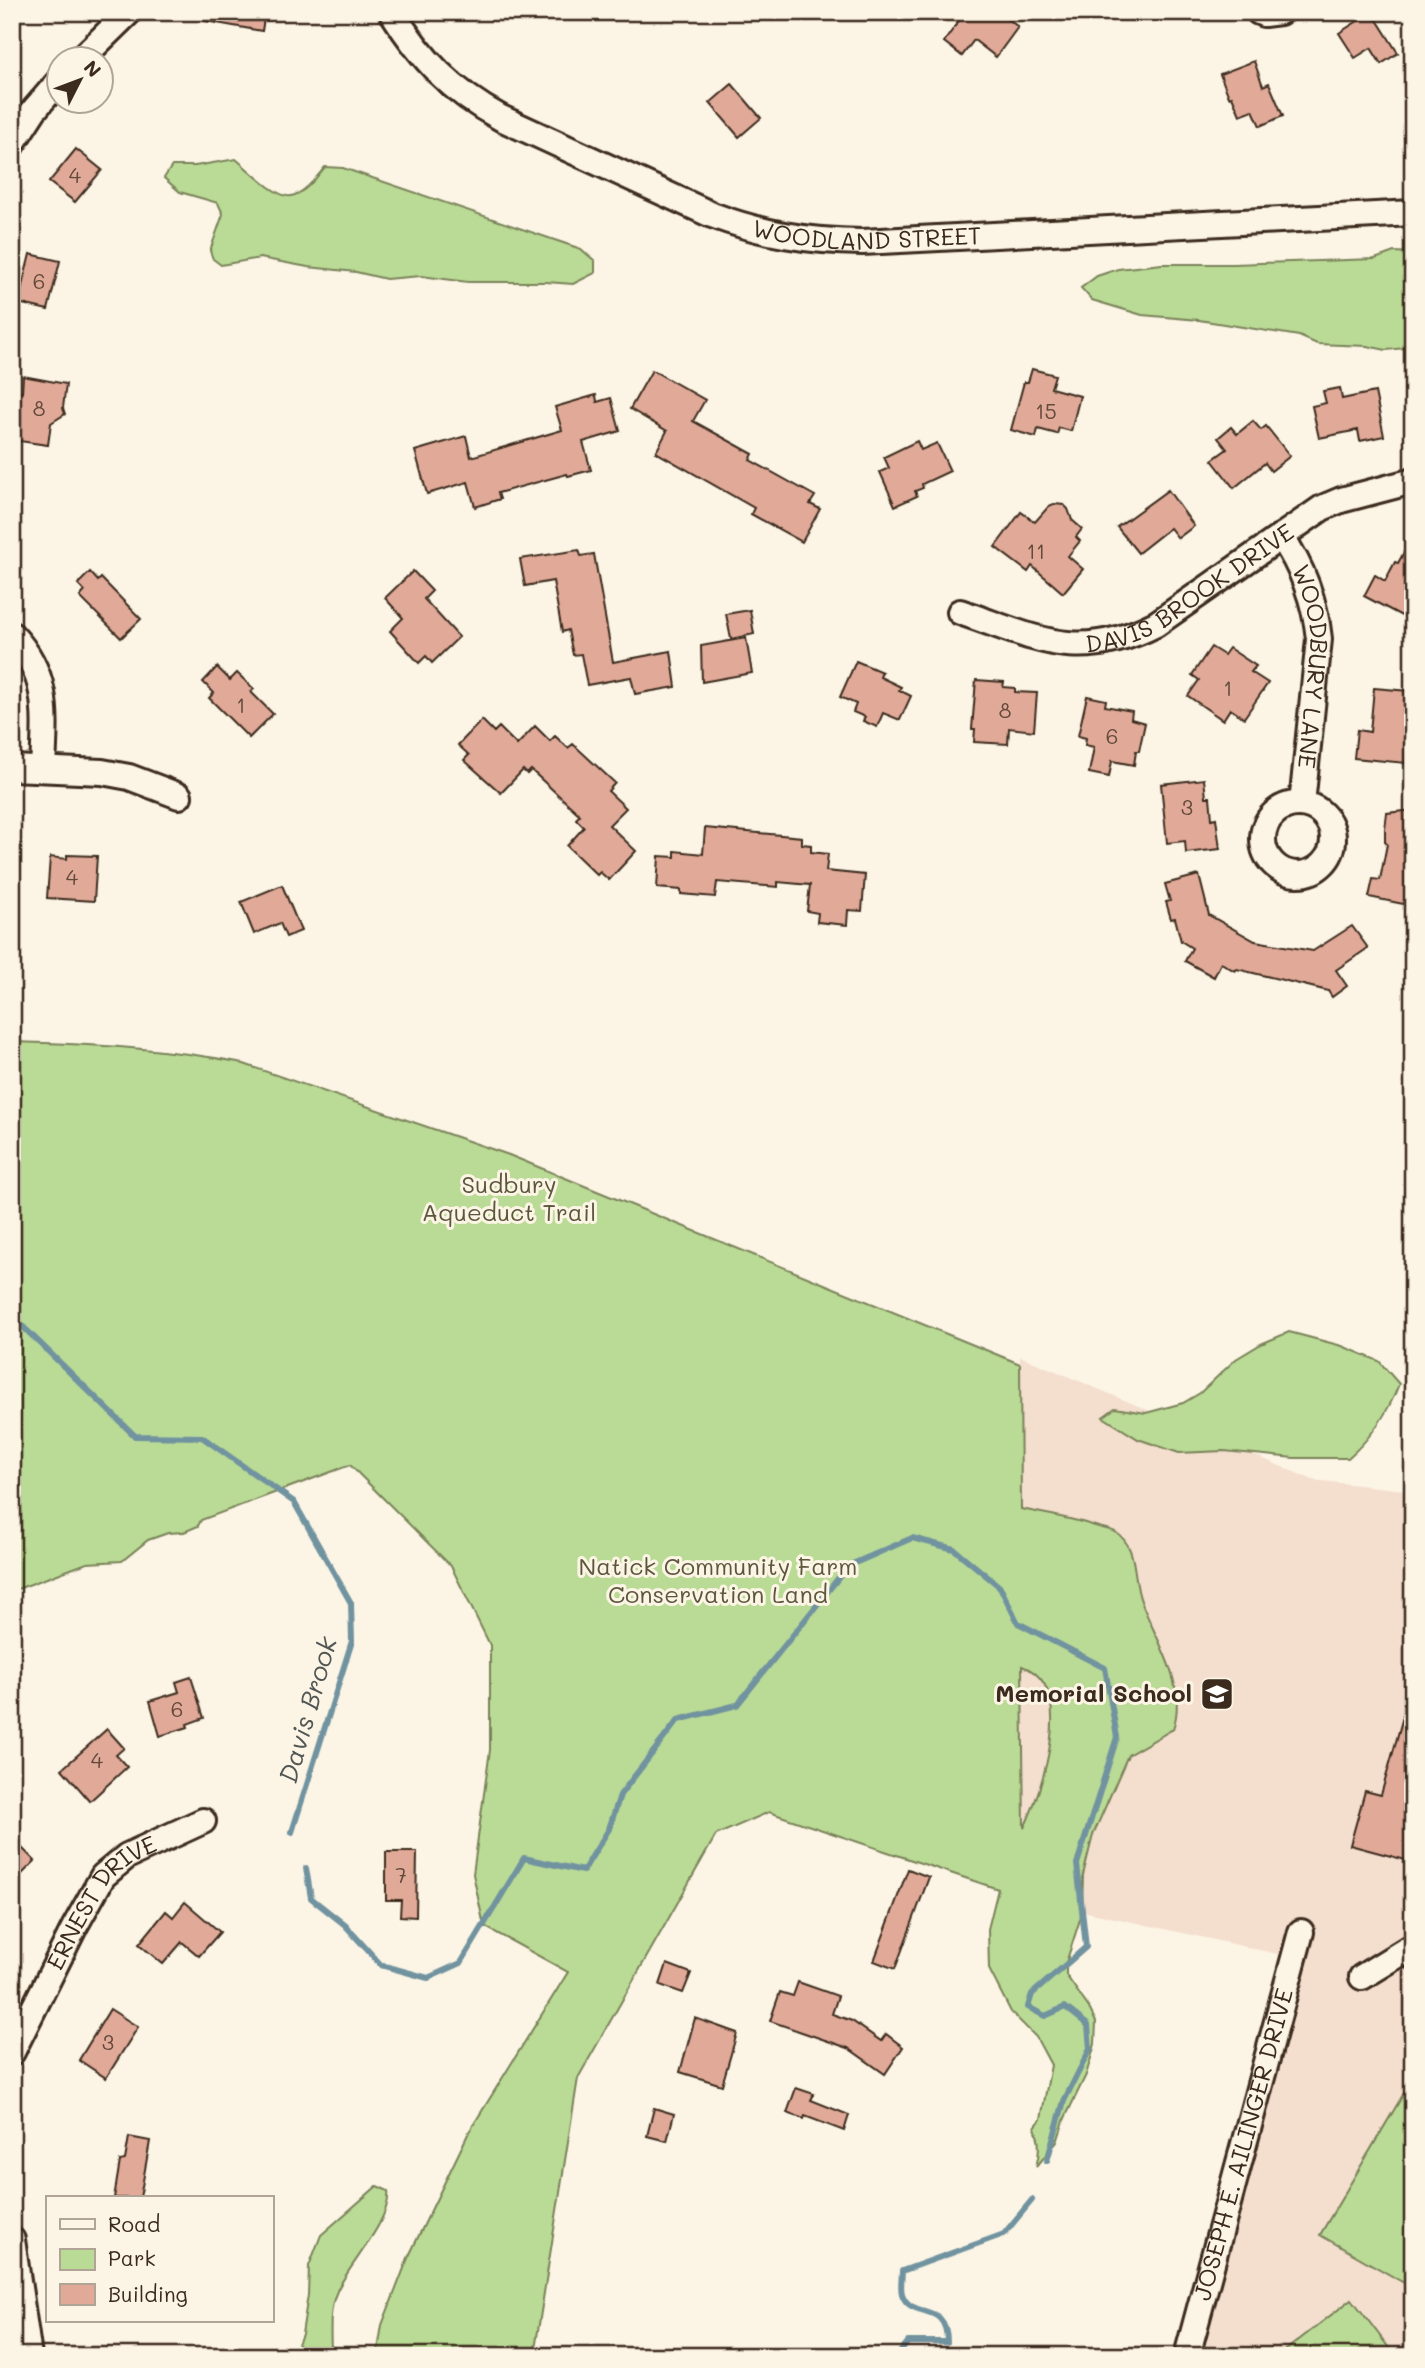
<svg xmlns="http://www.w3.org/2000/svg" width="1425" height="2368" viewBox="0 0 1425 2368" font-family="Mali,sans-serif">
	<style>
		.built { fill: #f4dece }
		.green { fill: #badb95; stroke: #7a825a; stroke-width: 2; fill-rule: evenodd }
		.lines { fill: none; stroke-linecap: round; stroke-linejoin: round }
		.stream { stroke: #7193a0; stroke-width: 6 }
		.building { fill: #e1aa98; stroke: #3b2a1e; stroke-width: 2 }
		.minor-casing { stroke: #3b2a1e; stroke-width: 30 }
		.minor { stroke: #fcf5e5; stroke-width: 24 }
		.labels { text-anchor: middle; stroke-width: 6; stroke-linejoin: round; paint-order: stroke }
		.number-label { font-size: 21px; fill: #644a3c }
		.street-label { font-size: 24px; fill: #3b2a1e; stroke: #fcf5e5 }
		.park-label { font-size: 24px; fill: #5b563c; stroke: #fcf5e5 }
		.poi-label { font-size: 24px; font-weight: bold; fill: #3b2a1e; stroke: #fcf5e5; text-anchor: end }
		.water-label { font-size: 26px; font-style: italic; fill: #525654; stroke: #fcf5e5 }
	</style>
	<rect width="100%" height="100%" fill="#fcf5e5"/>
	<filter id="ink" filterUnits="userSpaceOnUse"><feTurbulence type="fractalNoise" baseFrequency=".0143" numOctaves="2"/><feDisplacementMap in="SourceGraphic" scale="14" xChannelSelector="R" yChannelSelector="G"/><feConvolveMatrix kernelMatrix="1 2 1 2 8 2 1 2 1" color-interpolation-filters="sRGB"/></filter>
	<g filter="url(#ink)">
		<path class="built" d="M1020,1356L1313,1480L1413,1491V2356H1172L1282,1955L1024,1898Z"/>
		<g class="green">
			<path d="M236,159C247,168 277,199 291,196C304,194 317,177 325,167L343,168L581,249L595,261V273L573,284L546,282H468L421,276L386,279L356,272L308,267L260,258L221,265L213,259L210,251L223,214L218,203L180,192L164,178L172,166H195Z"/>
			<path d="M1394,252L1413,253V342L1405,348L1386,350L1367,346L1317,344L1299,336L1199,320L1142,315L1092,300L1081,288L1097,276L1118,269L1162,264H1234L1375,259Z"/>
			<path d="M12,1042C87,1044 164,1048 238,1062L509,1155L1020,1364L1021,1509C1046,1514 1070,1518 1095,1526C1101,1528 1109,1529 1115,1532C1139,1546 1132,1579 1141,1601C1156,1641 1188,1684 1173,1729L1128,1755L1093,1835L1083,1875L1082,1913L1066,1963V1975L1089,2008L1096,2022L1095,2044L1086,2075L1065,2118L1057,2142L1036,2167C1040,2153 1040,2142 1035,2127L1041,2119L1051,2065L1036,2037L1011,2012L989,1969L988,1929L998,1889L769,1812L716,1835L578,2078L534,2356H377L382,2325L408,2258L469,2132L568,1972L484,1926L473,1874L490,1750V1645L451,1566L350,1465L201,1520L198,1526L184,1532L168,1533L148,1540L122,1561L87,1563L12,1591ZM1022,1666C1078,1685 1042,1790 1024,1828Z"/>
			<path d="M1289,1332L1342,1346L1379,1361L1399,1384C1388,1413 1372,1437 1348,1458H1294L1224,1451L1179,1453L1138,1439L1103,1417L1115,1408L1146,1413L1183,1403L1200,1393L1236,1359L1261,1344Z"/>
			<path d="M1413,2078V2288L1320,2235Z"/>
			<path d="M377,2186L388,2191C392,2220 349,2264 337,2291C328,2310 331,2335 331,2356H280L296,2349L302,2334L308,2295L309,2266L321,2235Z"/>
			<path d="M1352,2299L1395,2356H1278Z"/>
		</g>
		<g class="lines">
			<g class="stream">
				<path d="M12,1316L135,1436L202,1437L294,1502L351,1603L352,1641L292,1832"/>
				<path d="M306,1868L311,1898L345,1925L381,1965L428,1978L461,1963L524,1858L583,1871L609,1829L620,1795L678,1720L737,1705L848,1566L912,1538L954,1549L1000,1587L1018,1623L1105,1668L1117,1737L1077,1864L1086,1947L1032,1994L1028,2007L1045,2016L1065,2007L1088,2025L1090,2049L1064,2101L1047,2161"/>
				<path d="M897,2356L908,2342H947C947,2299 911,2321 902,2294C900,2288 902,2277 902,2271L1004,2234L1032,2200"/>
			</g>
		</g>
		<g class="building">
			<path d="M206,12H265L262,31L205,21Z"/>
			<path d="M965,12H999L1018,27L996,57L974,40L962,56L944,42Z"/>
			<path d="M1372,12L1398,53L1381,64L1371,48L1355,58L1339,33Z"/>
			<path d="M1254,61L1263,86L1269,83L1283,116L1260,126L1253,110L1240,115L1232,96L1229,97L1220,74Z"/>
			<path d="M732,84L761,118L739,137L710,103Z"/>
			<path d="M76,149L102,170L75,202L49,182Z"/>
			<path d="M30,254L60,261L48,310L18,303Z"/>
			<path d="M1032,369L1055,375L1051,388L1080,396L1071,431L1059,428L1057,434L1038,429L1036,437L1011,430L1024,382H1028Z"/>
			<path d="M652,370L705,400L693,421L753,454L750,460L815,496L810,504L820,509L802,542L751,514L754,508L656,452L667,431L630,409Z"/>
			<path d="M23,376L66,384L63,408L65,414L51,423L48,445L12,440L16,391L22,392Z"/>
			<path d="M1340,388L1342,399L1375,392L1384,436L1360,441L1358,430L1319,438L1312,406L1326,403L1323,391Z"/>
			<path d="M596,395L597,402L611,398L620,431L583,442L591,470L568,476L567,474L498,493L500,499L475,507L468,482L427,494L415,451L466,436L471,457L562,430L555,407Z"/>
			<path d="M1253,421L1261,430L1266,426L1290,456L1271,471L1265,463L1234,488L1212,460L1227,449L1218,438L1231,427L1237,434Z"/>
			<path d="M917,441L921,450L937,443L950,471L922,484L923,488L915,491L917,496L895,506L880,472L889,468L884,457Z"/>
			<path d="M1168,490L1194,526L1178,538L1170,528L1138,553L1117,527Z"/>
			<path d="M1054,504L1064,505L1068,509L1072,520L1082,529L1076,537L1080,541L1068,556L1083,569L1063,593L1032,566L1028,572L995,547L1021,512L1035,522L1049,506Z"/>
			<path d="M1413,536V622L1364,596L1375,575L1385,581L1395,562L1398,563Z"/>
			<path d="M579,550L581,556L594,554L613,662L671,651L676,687L635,694L631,677L587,685L581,654L573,655L568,630L562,632L553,581L525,586L520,559Z"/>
			<path d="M413,571L432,591L424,599L459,637L432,663L426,656L419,663L390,631L403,618L385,598Z"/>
			<path d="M90,572L98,581L101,578L141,619L121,638L80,597L85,591L78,584Z"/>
			<path d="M750,610L754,634L731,639L726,614Z"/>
			<path d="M746,638L752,673L702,682L701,646Z"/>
			<path d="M1211,647L1224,655L1229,648L1256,666L1251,672L1268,683L1244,718L1230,709L1223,720L1188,696L1199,680L1192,675Z"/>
			<path d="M856,661L882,672L880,677L901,687L899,690L911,696L900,720L883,713L877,727L863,721L865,717L853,712L856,704L840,697Z"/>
			<path d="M217,667L230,680L237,673L254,689L251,692L273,714L249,738L209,698L214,693L203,682Z"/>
			<path d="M976,680L1004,682L1003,687L1015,688V692L1037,693L1034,731L1009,728L1008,744L974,742L975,729H972Z"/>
			<path d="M1374,688L1409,691L1408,707L1413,708V727H1409L1406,763L1354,758L1357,730L1370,732Z"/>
			<path d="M1087,696L1106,700L1105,706L1132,711L1131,719L1145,723L1139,751H1136L1134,765L1112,761L1109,777L1089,773L1094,747L1085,745L1086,738L1078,736Z"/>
			<path d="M482,720L494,732L499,727L517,745L535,726L550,741L555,736L568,748L573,744L615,783L608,791L626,808L609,825L636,851L609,880L600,872L597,875L567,846L584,827L576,819L580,815L531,770L527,774L523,770L501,793L464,760L469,755L458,745Z"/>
			<path d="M1204,779L1206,797H1210L1212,819L1216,818L1220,849L1186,853L1185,841L1167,843L1161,784Z"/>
			<path d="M1413,810V906L1369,897L1373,879L1380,880L1387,844L1385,842V829L1387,813Z"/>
			<path d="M705,828L802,837V844L811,845V852L828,854L826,871L865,875L862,911L848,910L847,925L817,922L818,913L807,911L810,885L778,882V887L717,882L715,897L681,894V890L657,888L659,856L675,857V851L703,854Z"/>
			<path d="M67,855L97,856L94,901L47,898L50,857L67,859Z"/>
			<path d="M1199,875L1209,915L1255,941L1313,951L1352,926L1368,948L1336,970L1347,986L1332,997L1328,991L1237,969L1235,971L1221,963L1214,977L1185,961L1192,948L1181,941L1175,918L1171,919L1166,902L1170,901L1165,884Z"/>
			<path d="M282,885L301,931L286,937L280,923L254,934L241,902Z"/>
			<path d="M191,1677L204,1718L187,1724L188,1727L160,1736L150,1701L179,1692L176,1682Z"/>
			<path d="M1408,1699L1413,1700V1862L1350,1845L1365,1791L1381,1795Z"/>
			<path d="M107,1729L124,1748L116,1755L127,1767L90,1801L62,1769Z"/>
			<path d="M12,1838L35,1861L12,1884Z"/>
			<path d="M386,1852H417L416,1917L400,1916L401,1900H386Z"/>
			<path d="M908,1869L929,1877L895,1969L874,1961Z"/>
			<path d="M185,1902L220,1932L199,1956L182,1942L163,1964L139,1944L166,1911L173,1917Z"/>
			<path d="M667,1964L691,1973L683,1993L660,1985Z"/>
			<path d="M798,1982L838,1996L832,2014L852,2021L881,2041L886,2034L903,2047L885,2074L848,2048L770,2021L780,1992L793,1996Z"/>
			<path d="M110,2009L138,2027L106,2078L79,2060Z"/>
			<path d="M695,2018L737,2033L722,2085L680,2072Z"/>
			<path d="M796,2088L814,2094L811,2100L849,2115L844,2131L805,2116L804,2119L787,2113Z"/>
			<path d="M654,2108L674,2114L667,2141L647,2136Z"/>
			<path d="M129,2137L150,2141L140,2198H114L120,2161L125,2160Z"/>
		</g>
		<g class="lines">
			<defs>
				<g id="minor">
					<path id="s1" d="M392,12C422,60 451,91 501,118L712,215C763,234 807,241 862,242L1413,213"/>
					<path d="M1259,12L1264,14L1280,12"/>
					<path d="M80,60L129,12"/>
					<path d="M12,144L34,110L60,80"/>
					<path id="s2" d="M1281,536C1303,568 1315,600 1319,639L1302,804"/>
					<path id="s3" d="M960,612C1037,638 1077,664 1156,624L1322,508L1341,500L1413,481"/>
					<path d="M12,635C51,676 45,717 43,769"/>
					<path d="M12,768L102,772L129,777L179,796"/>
					<circle cx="1298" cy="839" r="35"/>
					<path d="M1362,1977L1406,1950L1413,1956"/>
					<path id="s4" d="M12,2052L75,1926L103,1876L127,1856L203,1821"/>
					<path d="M12,2240L29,2356"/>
					<path id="s5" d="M1187,2356L1301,1932"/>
				</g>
			</defs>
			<use href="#minor" class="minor-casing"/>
			<use href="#minor" class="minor"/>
		</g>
	</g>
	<defs>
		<symbol id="school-square" viewBox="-11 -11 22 22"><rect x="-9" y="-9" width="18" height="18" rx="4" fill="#3b2a1e" stroke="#fcf5e5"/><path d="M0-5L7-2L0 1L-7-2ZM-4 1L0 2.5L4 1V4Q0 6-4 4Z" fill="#fff"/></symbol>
	</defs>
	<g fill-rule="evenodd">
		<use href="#school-square" x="1198" y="1675" width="38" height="38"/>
	</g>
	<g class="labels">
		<g class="number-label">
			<text x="75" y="183">4</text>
			<text x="39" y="289">6</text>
			<text x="39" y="416">8</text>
			<text x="1046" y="419">15</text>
			<text x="1036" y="559">11</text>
			<text x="1228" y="696">1</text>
			<text x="241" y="713">1</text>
			<text x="1005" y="718">8</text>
			<text x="1112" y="744">6</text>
			<text x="1187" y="815">3</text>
			<text x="72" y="885">4</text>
			<text x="177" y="1717">6</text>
			<text x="97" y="1768">4</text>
			<text x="401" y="1883">7</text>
			<text x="108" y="2050">3</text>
		</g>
		<g class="street-label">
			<text dy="8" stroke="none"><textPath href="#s1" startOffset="544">WOODLAND STREET</textPath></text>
			<text dy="8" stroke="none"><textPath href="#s3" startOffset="250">DAVIS BROOK DRIVE</textPath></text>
			<text dy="8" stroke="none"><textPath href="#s2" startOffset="138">WOODBURY LANE</textPath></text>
			<text dy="8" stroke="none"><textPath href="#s4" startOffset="177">ERNEST DRIVE</textPath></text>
			<text dy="8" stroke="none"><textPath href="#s5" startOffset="219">JOSEPH E. AILINGER DRIVE</textPath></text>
		</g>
		<g class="park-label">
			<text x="509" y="1193">Sudbury<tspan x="509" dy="28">Aqueduct Trail</tspan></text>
			<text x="718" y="1575">Natick Community Farm<tspan x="718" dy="28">Conservation Land</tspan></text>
		</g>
		<g class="poi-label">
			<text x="1192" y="1702">Memorial School</text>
		</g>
		<g class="water-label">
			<text transform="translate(308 1710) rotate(-74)" y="9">Davis Brook</text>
		</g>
	</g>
	<rect width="1425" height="2368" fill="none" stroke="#fcf5e5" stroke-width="42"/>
	<rect x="21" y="21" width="1383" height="2326" fill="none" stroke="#3b2a1e" stroke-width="2.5" filter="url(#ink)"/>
	<rect x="46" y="2196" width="228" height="126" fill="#fcf5e5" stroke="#afa495" stroke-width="2"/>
	<rect x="60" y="2219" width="35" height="10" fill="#fcf5e5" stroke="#afa495" stroke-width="2"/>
	<text x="108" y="2232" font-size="21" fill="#3b2a1e">Road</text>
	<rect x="60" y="2249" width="35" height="21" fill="#badb95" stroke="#afa495" stroke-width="2"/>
	<text x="108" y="2266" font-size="21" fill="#3b2a1e">Park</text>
	<rect x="60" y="2284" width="35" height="21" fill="#e1aa98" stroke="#afa495" stroke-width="2"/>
	<text x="108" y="2302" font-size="21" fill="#3b2a1e">Building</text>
	<g transform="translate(80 80) rotate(48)"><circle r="33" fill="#fcf5e5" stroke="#afa495" stroke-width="2"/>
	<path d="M0-5L12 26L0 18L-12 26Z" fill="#3b2a1e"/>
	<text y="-10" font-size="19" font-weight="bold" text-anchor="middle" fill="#3b2a1e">N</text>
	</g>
</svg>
